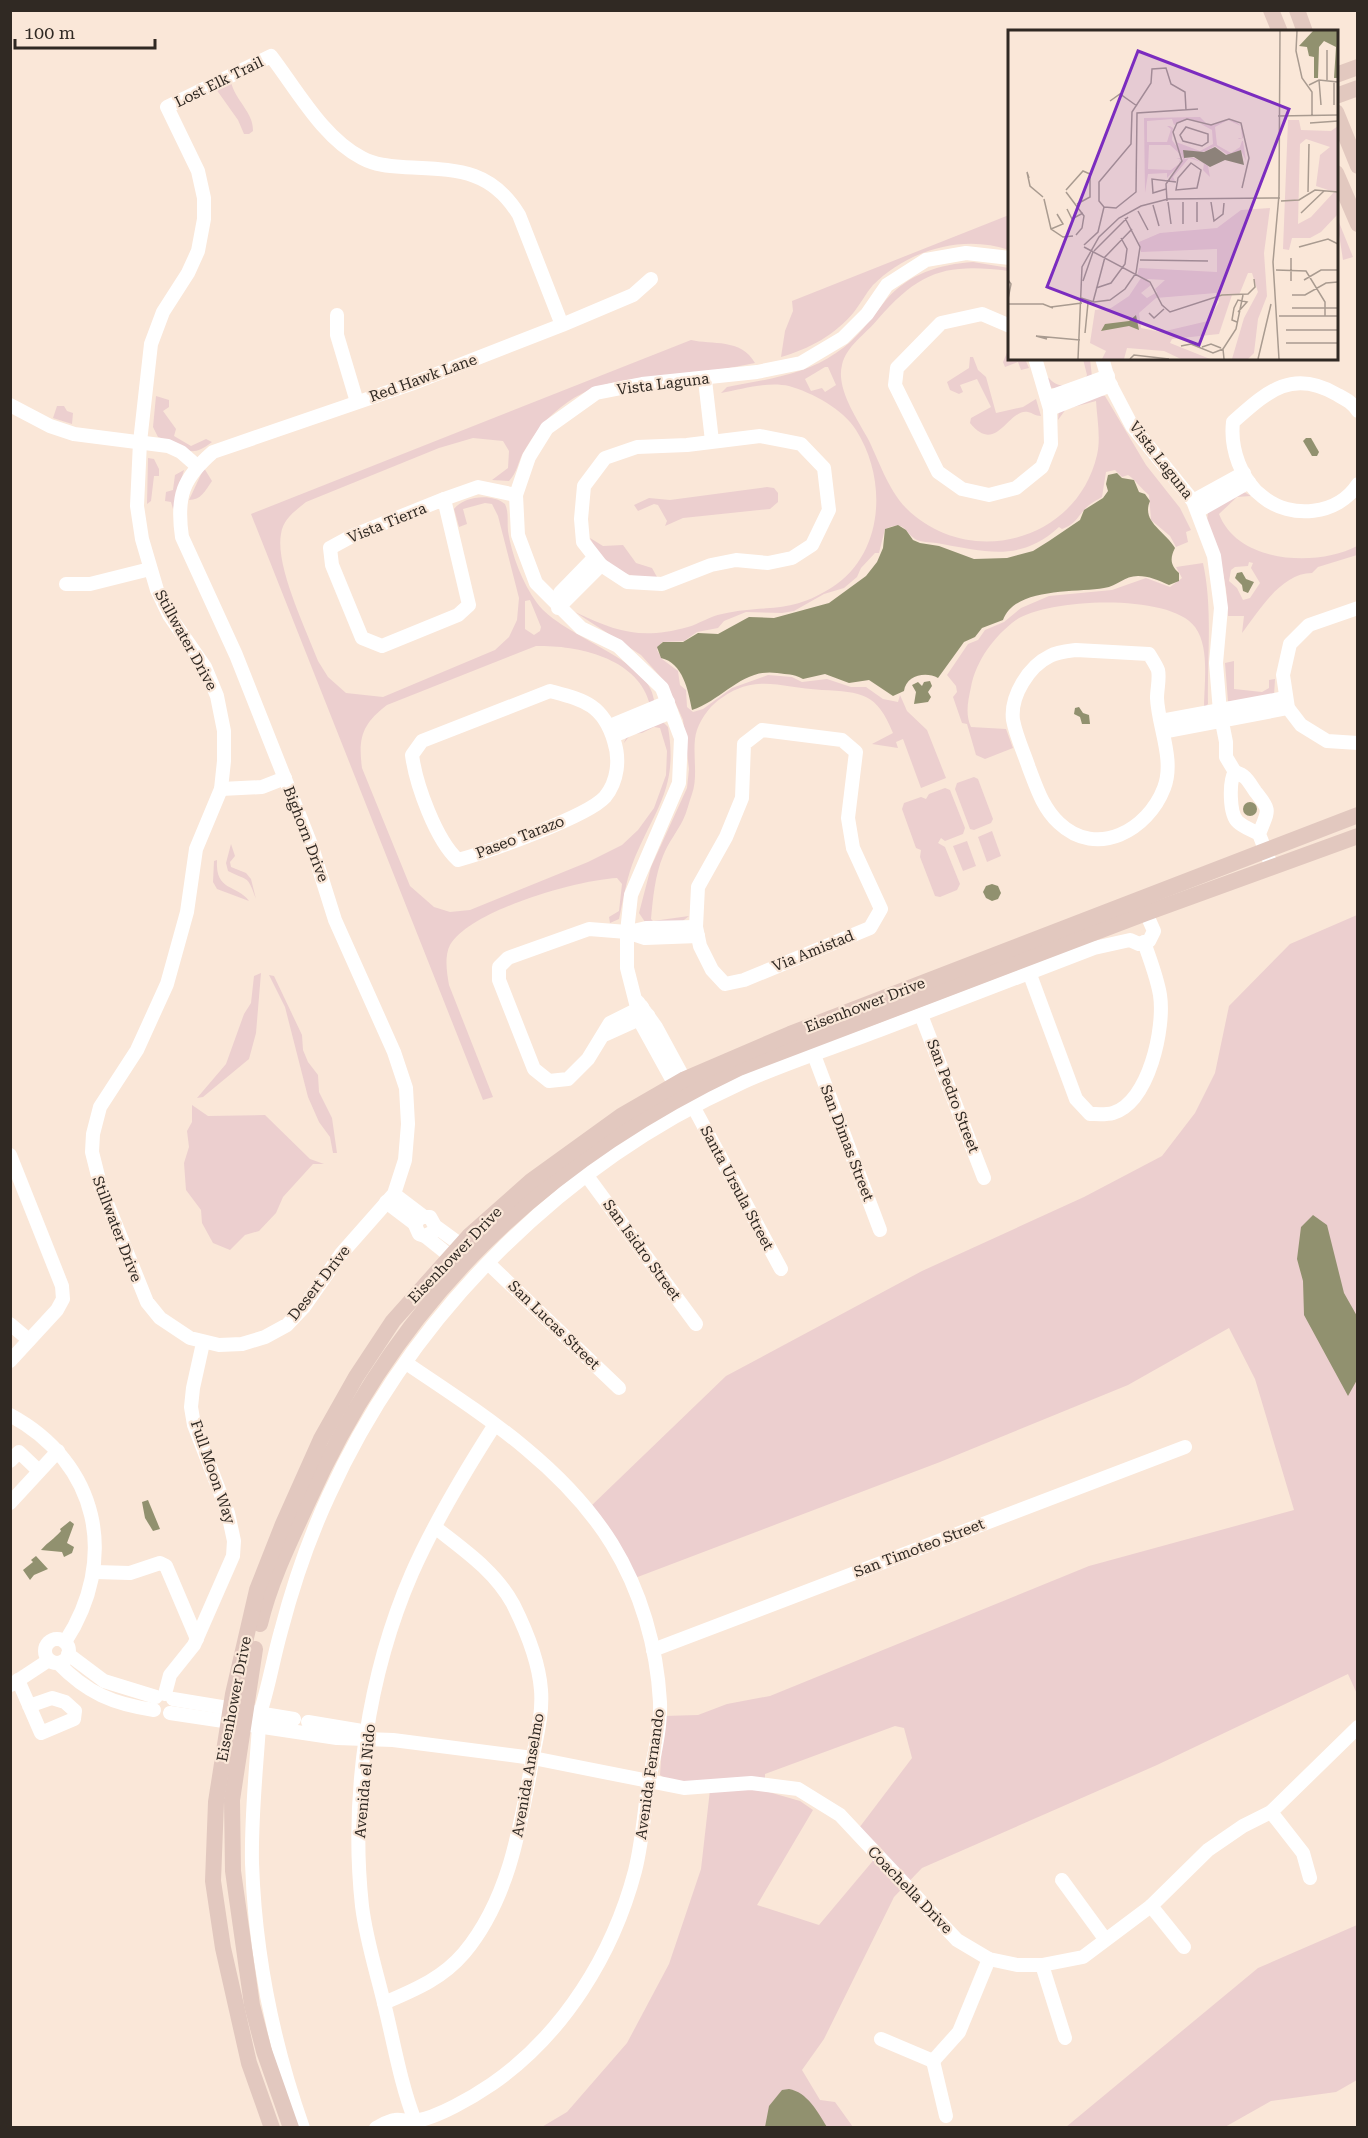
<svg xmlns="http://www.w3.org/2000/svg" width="1368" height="2138" viewBox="0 0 1368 2138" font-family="'Roboto Serif',serif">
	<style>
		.green { fill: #eccfcf; fill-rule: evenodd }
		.water { fill: #91916f }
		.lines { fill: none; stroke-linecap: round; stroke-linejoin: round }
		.minor { stroke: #fff; stroke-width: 14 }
		.major { stroke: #e2c8bf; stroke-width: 16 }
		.labels { text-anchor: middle; stroke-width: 4.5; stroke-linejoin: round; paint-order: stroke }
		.street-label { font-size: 15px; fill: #302923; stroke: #fae7d8 }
		.inset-road { fill: none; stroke: #a99b90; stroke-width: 1.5 }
		.view { fill: #7b2cbf; fill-opacity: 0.15; stroke: #7b2cbf; stroke-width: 3 }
		.inset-edge { fill: none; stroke: #302923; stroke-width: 3 }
	</style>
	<rect width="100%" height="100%" fill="#fae7d8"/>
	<g class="green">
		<path d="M231,82C235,100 254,113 253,131L249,134H244L238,120L216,89Z"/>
		<path d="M1009,215V250C963,234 908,250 873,285C866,293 861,303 854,312C835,335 809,349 781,357L785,331L793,311L792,301Z"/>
		<path d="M1336,215L1353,257L1343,260Z"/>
		<path d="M973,262L1009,268V271C946,263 920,271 878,319C866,334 846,346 842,365C836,388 856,417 867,437C879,460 887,488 906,508C968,570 1077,542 1097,455C1101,438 1097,418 1096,401L1066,409L1058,420L1059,409L1097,395L1105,396L1146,465L1180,508L1191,530L1186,532L1188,542L1176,547L1170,536L1151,520L1149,495C1141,489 1136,480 1128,475L1122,477L1115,470L1106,472L1102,497C1097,500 1089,504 1085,509C1077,518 1074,525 1062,529L1059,527C1021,562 987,552 942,544C935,542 927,543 920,541C903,535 908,518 885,529L879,553H875L861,568L857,577L844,588L824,594L794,611L782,613L746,612L724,621L718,628L697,632L684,641L662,642L657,650L662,659L678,671L680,685L686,690L687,707L693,712L703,709L732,688L768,675L792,677L802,682L827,679L851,687H866L883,699L898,702L900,695L907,711L927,730L946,778L921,788L903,739L896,742L898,748L872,744L893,733C877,693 862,692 822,690C778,688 753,671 714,704C705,712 696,727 695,739C693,757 698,777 692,794C689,802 687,812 683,820C677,832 668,843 663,856C655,875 653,898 651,919L653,921L689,916L679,924L645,922L639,913L651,867L687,788L689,769L683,720L667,684L641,655L575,612C617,632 641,640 688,627C699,624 710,616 722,614C766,604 788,615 831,588C884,555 888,480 856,430C843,409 813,393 789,386C768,381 742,389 721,393L727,387C763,380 805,375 836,353C858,339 870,319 886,300C908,274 940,264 973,262ZM825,367H828L836,385L825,392L822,388L811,391L805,379Z"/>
		<path d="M691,340C712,345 741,338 755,363C728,369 701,372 673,375C627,379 591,380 554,413C542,423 531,439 523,453C518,462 517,473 509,481L492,480L508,468L509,451L503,441L473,438L439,448L306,502C295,511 283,519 281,534C275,566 306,629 318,661L328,677L346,693L383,697L495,650L509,637L517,620L519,598L498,516L492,504L485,503L463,509L467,524L459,527L454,509C464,496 492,493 505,504C509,513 507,521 508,531C512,556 522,582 537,603C563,638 649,658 654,700L650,705C639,659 580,645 536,646L387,705C362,724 358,738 362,768L410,886L434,907L450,912L470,910L588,862L622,845L638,830L654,808L666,775L667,751L660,728L654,727L642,733L631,734L624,743C628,729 650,727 663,722L668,727C679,791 653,810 632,865C626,882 623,901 619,919L610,923L609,917L619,911L622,884L617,878C577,880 471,910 450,945C444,957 447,973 449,985L493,1097L483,1100L251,514ZM530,600L541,627L540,631L534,635L525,629V601Z"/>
		<path d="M1009,348L1010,358L1025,359L1029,368L1021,370L1018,362L1005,367L1003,362Z"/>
		<path d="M970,357H973L978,370L986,377L996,413L1023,407L1036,399L1041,416C1035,416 1033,413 1028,412C1008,408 997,456 970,423L971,418L991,407L977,379L960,385L963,392L959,394L950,390L947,382L969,368Z"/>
		<path d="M1083,359H1090L1092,377L1060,390L1049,387L1046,379L1049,378C1060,391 1071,384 1085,379L1087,375Z"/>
		<path d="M156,396L169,400V407L163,411L176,429L174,436L191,446L206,439L212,442C187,462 185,444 158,437L153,427Z"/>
		<path d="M57,406H64L67,411L73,413L72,424L53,418Z"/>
		<path d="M148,458L154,459L159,469V476H154L151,501L147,504Z"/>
		<path d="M204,468L212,481C205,491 201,500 189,500Z"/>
		<path d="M184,470L173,509L171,502L165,501L166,492L173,490L175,475Z"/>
		<path d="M767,487L774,488L778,493V502L770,509L683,518L665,526L667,521L658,505L654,504L638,511L634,505L649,498L670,500Z"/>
		<path d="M1244,492L1251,496L1237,497L1219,514C1238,564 1318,567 1357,546V555L1318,567L1312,573C1281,573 1259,611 1242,633L1244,616H1228L1226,589L1220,556L1207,521L1208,511ZM1249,562L1253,563L1251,568L1260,583L1250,598L1243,600L1237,588L1229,581L1231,570L1235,567L1248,566Z"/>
		<path d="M590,538L603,546L623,545L636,563L652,568L657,577C626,581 603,565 590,538Z"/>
		<path d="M1203,563C1213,609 1207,657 1208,704L1204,708C1204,684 1210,647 1195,627C1171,593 1048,598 1016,620C994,636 976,661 971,687C968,701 965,714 971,727L1006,729L1013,748L985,759L976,755L967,724L962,723L953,697L957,692L956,686L947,675L968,644L978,640L985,630L1004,622L1021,608L1049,596L1112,590L1146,578L1170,587L1182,578L1176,567Z"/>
		<path d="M1234,661V689L1262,692L1269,688V680L1275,679L1274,696L1234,705L1228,701L1225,663Z"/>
		<path d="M974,777L978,779L993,819L991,823L974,830L970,829L955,789L957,783Z"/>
		<path d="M945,788L950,790L965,828L963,834L945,841L941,838L938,843L945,847L960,884L957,890L940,897L935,896L920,857L921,850L916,848L902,809L904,803L921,797L926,799L929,794Z"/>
		<path d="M992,831L1001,856L987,862L978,837Z"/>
		<path d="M967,841L976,866L963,871L953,846Z"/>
		<path d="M231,844L235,856L230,862L231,867L246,873L251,879L256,899C247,874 249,882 228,871L226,863Z"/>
		<path d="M217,860C215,892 237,884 249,901L217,889L213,882L214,861Z"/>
		<path d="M1357,915V1694L1348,1674L1157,1765L922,1868L894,1897L824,2039L802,2070L820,2100L835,2102L853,2127L540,2128L567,2112L627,2043L669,1964L701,1869L711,1781L670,1782L660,1775L664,1716L698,1715L727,1704L770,1696L1089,1566L1294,1510L1255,1379L1229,1328L1128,1385L940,1462L635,1578L591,1506L726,1376L922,1271L1084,1197L1162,1156L1195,1113L1215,1073L1229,1006L1290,944ZM895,1726L904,1728L912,1758L859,1828L882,1850L819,1925L757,1905L813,1810L800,1801L765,1791V1774Z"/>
		<path d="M261,973L256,1033L249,1059L203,1097L197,1098L226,1064L244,1014L251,1003L254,976Z"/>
		<path d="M269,975L274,976L302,1035L303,1050L308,1062L318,1075L319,1092L332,1118L337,1153H333L330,1137L319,1122L308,1097L285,1007Z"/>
		<path d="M192,1105L208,1116L265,1115L310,1159L324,1164H313L283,1197L276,1213L259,1231L245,1235L230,1250L213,1243L202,1223L201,1210L186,1190L184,1163L189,1147L187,1131L192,1122Z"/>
		<path d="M1357,1925V2080L1336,2092L1271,2101L1225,2127H1066L1258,1968Z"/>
	</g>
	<g class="water">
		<path d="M1306,438H1311L1319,452L1317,456H1312L1303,441Z"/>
		<path d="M1117,473L1122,478L1134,480L1139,492L1145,494L1150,501C1141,522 1165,531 1175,548C1170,558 1170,565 1179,573V581L1169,585C1158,580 1149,576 1138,576C1124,576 1118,586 1104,588C1075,593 1015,587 1003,620L982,628L975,637L964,642L938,678C926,671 906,675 904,691L893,696L869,680L849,683L825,674L803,679C791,673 789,675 777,673C742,668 723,700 692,710C688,690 683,663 661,658L657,647L663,642H683L698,633L718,634L749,617L774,618L829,603L866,576L877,562L883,548L885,529L898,525L906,530L913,540L920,543L939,546L974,559L1007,558L1033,551L1049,541L1080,520L1084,510L1103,498L1108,491L1106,484L1108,475Z"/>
		<path d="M1242,572L1246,579L1254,582L1248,593L1243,591L1242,585L1235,578L1237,573Z"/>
		<path d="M930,681L932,686L928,692L931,697L928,702L914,704L916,692L912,685L918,682L922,686L924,682Z"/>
		<path d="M1075,708L1079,707L1083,713L1089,715L1090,724H1082L1080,717L1074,714Z"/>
		<circle cx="1250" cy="809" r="7"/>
		<path d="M992,884L998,886L1001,893L998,899L992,901L986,898L983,892L986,886Z"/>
		<path d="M1313,1215L1327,1225L1344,1293L1357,1316V1380L1348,1396L1304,1315L1303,1281L1297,1259L1301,1227Z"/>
		<path d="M148,1500L160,1529L153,1531L145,1518L142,1502Z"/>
		<path d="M70,1521L74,1524L67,1543L74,1547L72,1553L64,1557L62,1552L41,1550C49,1541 54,1539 61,1531L60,1529Z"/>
		<path d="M36,1556L48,1569L34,1575L30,1580L23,1570L33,1562L31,1560Z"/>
		<path d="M789,2089C807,2092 818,2112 827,2127H765L769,2106L782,2090Z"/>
	</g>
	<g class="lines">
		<g class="minor">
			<path d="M337,315V335L357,402"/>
			<path d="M562,325L519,215C490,167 453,170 403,167C389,166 375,165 362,158C323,138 297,90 271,56L167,107L198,171L204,198V219L198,251L188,273L163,312L151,344L140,442L137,506L142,539L157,590L169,615L205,667L217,696L224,731V761L221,789L196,849L187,912L167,984L137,1050L100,1107L93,1134L92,1152L101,1188L147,1302L160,1318L190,1338L219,1345L242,1344L265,1337L287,1325L304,1307L341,1254L394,1194L405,1160L408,1124L406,1088L394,1052L335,920L312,847L236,655L182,537C176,496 183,478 213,452L411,384L562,325L633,295L651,279"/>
			<path d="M1010,326L982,314L941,323L897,368L895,385L938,472L962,489L989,495L1016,488L1042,467L1051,444L1050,409L1035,358"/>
			<path d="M1102,358L1109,382L1132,426L1193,501L1214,556L1221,608L1216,663L1220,712L1226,742V757L1235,772"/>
			<path d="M705,380L712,441"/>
			<path d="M1047,398L1108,376"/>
			<path d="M10,405L50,426L74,434L168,446L181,452L197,466"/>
			<path d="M1050,409L1111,385"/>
			<path d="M1358,411C1352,402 1345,399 1336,394C1291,368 1266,393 1233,422C1230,448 1241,481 1263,497C1291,520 1338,515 1358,484"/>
			<path d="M760,436L801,444L824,468L829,510L812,545L792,558L768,563L736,560L711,565L662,584L627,582L601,565L583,542L581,519L584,486L605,458L637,447L687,445Z"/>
			<path d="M444,499L469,605L458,615L382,646L362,638L332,565L330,548L352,536Z"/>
			<path d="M444,499L478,487L516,495"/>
			<path d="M1193,501L1244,473"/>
			<path d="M1198,511L1249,482"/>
			<path d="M66,584H90L150,569"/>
			<path d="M560,593L594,558"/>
			<path d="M558,608L601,565"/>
			<path d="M1358,608L1309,625L1290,644L1283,675L1288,708L1301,725L1327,741L1358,743"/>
			<path d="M1076,650L1149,654C1152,659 1156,665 1158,670C1160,678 1157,689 1157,698C1158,726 1175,760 1164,788C1148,830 1097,859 1059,823C1043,808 1037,789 1029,768C1024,753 1016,736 1013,720C1010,696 1029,666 1050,656C1057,652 1068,651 1076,650Z"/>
			<path d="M550,691C583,700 603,704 614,741C620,759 618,781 605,797C587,817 487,852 458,860C436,840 416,785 412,755L422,741Z"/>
			<path d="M1161,721L1285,698"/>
			<path d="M610,726L668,702"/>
			<path d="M762,730L842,740L856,752L848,818L853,848L881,909L870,928L744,980L725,984L712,970L700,946L696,927L698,887L726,837L742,798L744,744Z"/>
			<path d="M1163,732L1288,708"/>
			<path d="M613,736L671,712"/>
			<path d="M221,789L262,787L285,778"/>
			<path d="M1259,834C1269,808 1271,812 1255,791C1248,781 1247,776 1235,772C1229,781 1229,814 1238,822C1243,827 1252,830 1259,834L1272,867"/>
			<path d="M629,932L646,928L696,927"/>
			<path d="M1029,972L1076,1099L1090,1114C1096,1114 1106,1115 1113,1113C1149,1102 1165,1028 1160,995C1157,977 1150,960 1144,942"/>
			<path d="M638,1002L656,1027L688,1086"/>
			<path d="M642,1007L610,1023L588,1059L568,1079L549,1081L534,1069L499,980V967L508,958L589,929L627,932L645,938L698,936"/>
			<path d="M921,1015L984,1178"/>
			<path d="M606,1034L648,1015"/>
			<path d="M814,1055L880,1230"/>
			<path d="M679,1092L641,1023L627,968V932L631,895L679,783L681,738L662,688L618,646L581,628L536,583L518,535L516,495L529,457L547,428L596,393L642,384L757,372L801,363L843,338L867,314L887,285L926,260L966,253L1010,258"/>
			<path d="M694,1108L781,1269"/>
			<path d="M10,1155L62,1286L63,1299L57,1310L10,1361"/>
			<path d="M587,1176L696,1324"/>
			<path d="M394,1194L423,1216"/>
			<path d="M386,1202L415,1224"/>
			<path d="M435,1226L433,1232L425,1236L419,1234L415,1225L420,1217H430L435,1226L461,1245L458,1254"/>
			<path d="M425,1236L450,1256"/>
			<path d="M488,1263L619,1388"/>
			<path d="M10,1324L29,1340"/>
			<path d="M10,1415C99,1463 119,1559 65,1642"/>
			<path d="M10,1461L19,1452L39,1471"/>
			<path d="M10,1503L58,1451"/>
			<path d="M95,1572L130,1573L160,1563L166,1566L197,1639"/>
			<circle cx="57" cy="1651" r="12"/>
			<path d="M653,1650L1185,1447"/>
			<path d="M68,1654L104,1681L156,1697"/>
			<path d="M58,1663C87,1693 113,1704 154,1710"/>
			<path d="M18,1680L41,1733L74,1719L75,1711L65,1702L52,1698L29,1706"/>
			<path d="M11,1685L49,1660"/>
			<path d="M165,1694L170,1675L194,1645L233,1556L234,1541L228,1513L194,1425L191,1407L193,1388L203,1343"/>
			<path d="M173,1699L294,1719"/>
			<path d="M170,1713L337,1738L393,1740L533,1758L684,1788L751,1783L798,1789L840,1815L957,1940L989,1959L1017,1965H1042L1083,1957L1151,1906L1208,1850L1243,1826L1271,1812L1358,1727"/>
			<path d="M260,1713C269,1686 273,1659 281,1631C293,1585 309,1538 329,1495C410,1317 560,1165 739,1084C784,1063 833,1048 880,1030C951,1003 1022,975 1094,948L1130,940L1139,944L1149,941L1154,931L1146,913"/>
			<path d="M308,1722L368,1732"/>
			<path d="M259,1726C256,1772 251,1818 252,1863C255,1953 273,2043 303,2128"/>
			<path d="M1271,1812L1303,1853L1310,1878"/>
			<path d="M1062,1880L1105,1939"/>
			<path d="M1151,1906L1184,1947"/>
			<path d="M1042,1965L1065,2038"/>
			<path d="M384,2003C414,1990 442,1979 464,1953C509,1899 520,1828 532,1762C536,1739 543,1714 541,1690C539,1662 525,1628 513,1604C495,1571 464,1550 436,1528"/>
			<path d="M881,2039L933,2061L959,2032L989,1959"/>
			<path d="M933,2061L946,2116"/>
			<path d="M408,2125L415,2121C400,2082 394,2043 384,2003C376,1970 366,1939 362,1906C350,1796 368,1674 412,1573C435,1521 464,1473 494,1426"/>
			<path d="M376,2128C382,2125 388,2121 395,2120C401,2119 408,2122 415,2121C437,2118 473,2097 492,2084C564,2034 613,1954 635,1871C642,1843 644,1815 648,1786C653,1759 661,1730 660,1702C657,1647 641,1591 612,1544C563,1465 482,1414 406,1363"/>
		</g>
		<g class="major">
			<path d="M1271,10L1280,32"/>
			<path d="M1297,10L1305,32"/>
			<path d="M1336,75L1358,67"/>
			<path d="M1336,96L1358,88"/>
			<path d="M1336,112L1358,166"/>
			<path d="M1336,173L1358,224"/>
			<path d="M260,1624C270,1582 290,1541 308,1502C397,1301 541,1162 739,1068L1146,913L1358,836"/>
			<path d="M255,1649L232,1800L233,1871L252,2005L264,2051L291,2128"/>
			<path d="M272,2128L249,2063L223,1948L213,1881L216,1802L233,1694L257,1590L283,1524L321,1439L356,1377L393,1321L469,1236L531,1181L621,1116L685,1079L790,1034L1358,815"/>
		</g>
	</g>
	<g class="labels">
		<g class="street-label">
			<text transform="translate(219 82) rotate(-26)" y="5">Lost Elk Trail</text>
			<text transform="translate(423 378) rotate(-20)" y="5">Red Hawk Lane</text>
			<text transform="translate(663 384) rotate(-7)" y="5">Vista Laguna</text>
			<text transform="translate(1161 460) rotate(52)" y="5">Vista Laguna</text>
			<text transform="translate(387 523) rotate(-22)" y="5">Vista Tierra</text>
			<text transform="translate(186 640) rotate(61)" y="5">Stillwater Drive</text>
			<text transform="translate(306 834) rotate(69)" y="5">Bighorn Drive</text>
			<text transform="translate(520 837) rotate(-21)" y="5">Paseo Tarazo</text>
			<text transform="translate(813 951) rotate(-22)" y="5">Via Amistad</text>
			<text transform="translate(865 1005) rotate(-21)" y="5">Eisenhower Drive</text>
			<text transform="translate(953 1096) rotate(69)" y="5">San Pedro Street</text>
			<text transform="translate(847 1143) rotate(69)" y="5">San Dimas Street</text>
			<text transform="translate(737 1188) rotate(62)" y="5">Santa Ursula Street</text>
			<text transform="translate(117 1229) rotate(69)" y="5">Stillwater Drive</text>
			<text transform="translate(642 1250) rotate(54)" y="5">San Isidro Street</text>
			<text transform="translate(455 1255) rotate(-46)" y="5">Eisenhower Drive</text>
			<text transform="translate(319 1283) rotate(-52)" y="5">Desert Drive</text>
			<text transform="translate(554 1325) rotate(44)" y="5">San Lucas Street</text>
			<text transform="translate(213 1472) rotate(71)" y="5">Full Moon Way</text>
			<text transform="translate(919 1548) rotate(-21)" y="5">San Timoteo Street</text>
			<text transform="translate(234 1699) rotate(-79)" y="5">Eisenhower Drive</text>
			<text transform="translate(650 1774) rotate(-82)" y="5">Avenida Fernando</text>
			<text transform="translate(528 1775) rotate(-80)" y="5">Avenida Anselmo</text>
			<text transform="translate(365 1781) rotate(-85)" y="5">Avenida el Nido</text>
			<text transform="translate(910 1890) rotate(46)" y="5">Coachella Drive</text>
		</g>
	</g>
	<g transform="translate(1008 30)">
		<rect width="330" height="330" fill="#fae7d8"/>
		<path d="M192,87L198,93L181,89L166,95L164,89L139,91V112H159L163,99L159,96H162L165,98L164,110L172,121L173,125L162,115H141L140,139L163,140L171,134L172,129H168L172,128L173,129L170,136L159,148V143L140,144L137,163L136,88ZM220,90L207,97L209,115L223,123L232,117L234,111H230H235L238,131L233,120L220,125L207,116L198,121L192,122L176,120L177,129L182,128H186L200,136L202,147L195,140L196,133L181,128L165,147L167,151L162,150L175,129L168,112L192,121L205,114L204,100L193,94L206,95L217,90H221L226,91L231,94L235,99V108L231,109L230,108H234L233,96ZM280,90H291L293,100L323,101L330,96V184L313,202L302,208H284L281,220L275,219ZM298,109L322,117L312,125L308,156L326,162L303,187L290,194L292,114ZM262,178L256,223L259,266L250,289L246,323L240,329H224L236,288L250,262L244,243H240L231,265H224L211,304L164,309L162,313L202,329H173L156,321L119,318L116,329H94L98,321L82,313L87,280L103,278L121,266L133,248L129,246L131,238L209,242V219L133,222L131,212L152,203L209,198L233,180ZM139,249L157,250L147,259L149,262L139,268L133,263L143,255ZM208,263L211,272L200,291L153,302L133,298L131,283L148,268Z" fill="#eccfcf" fill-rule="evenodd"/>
		<path d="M305,1H330V48H326L328,17L316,11L311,17L310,48H306V27L301,26L299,17L291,16ZM207,117L218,125L233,120L236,135L217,130L202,137L186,127L176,128L175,120L196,122ZM128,285L131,300L121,296L93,301L97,294L121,291Z" fill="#91916f"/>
		<path class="inset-road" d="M289,1L288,21L294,48L304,62V86M311,50L313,75M319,50V20M326,52V75M301,55L311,50L330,52M102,71L112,64L129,76M270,86L330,85M302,93L330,91M178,97L200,104V112L194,116L175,111L172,105ZM183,133L193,140L189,158L168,160L170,148ZM21,148L19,142L22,156L35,167M158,159L145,163L144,149L168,152M58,160L75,141L82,144V167L69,174M58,162L76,186L74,198L68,205M300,162L301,114M36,169L43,199L55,207L65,206M159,171L158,154L174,131L165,102L169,93L179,89L203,95L221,89L233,93L241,128L234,158M273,171L291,170L307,160L330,162M160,172L163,194M189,172V192M203,172L206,191L215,184L216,173M145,175L151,196M96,177L91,171V152L123,114L124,82L143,53L144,39L158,38L163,54L177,62L178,80M96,177L108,178L128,162L129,83L190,79M59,179L64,189L75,183M130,181L140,200M293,183L316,161M175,194V172M43,199L55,194L49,184M76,215L90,202L96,177M76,217L142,252L154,275L162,282L214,265L240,264L247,257L246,249M291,217L320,209L330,214M86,221L120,187M283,228V251M132,230L200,231M268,240L298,241L317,272V286M0,250L3,254L0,269M296,250L313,240H330M75,251L85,222M88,258L103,253L117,234L119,219L113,208M284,265H297L318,253L330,252M73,268L86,272L102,270L117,259L128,243L132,217L117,188M85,272L97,227L124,199M0,274H35L45,278M43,277L74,273M284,278H330M141,283L146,288L156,279M271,286H330M229,292L224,290L226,278L230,270L239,272L230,282M278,300H330M77,303L80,273M39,309L28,306L72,310M278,313H330M173,316L183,314L205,323L215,319M194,317L203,314L213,318M70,329L74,237L91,207L111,188L133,176L160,169L272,168M122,329L126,325L161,329M216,329L215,319L228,299L235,265M250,329L263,274M271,329L265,232L271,165L272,1"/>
		<path class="view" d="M130,21L281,79L191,315L39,257Z"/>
		<rect width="330" height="330" class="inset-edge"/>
	</g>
	<rect width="1368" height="2138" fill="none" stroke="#302923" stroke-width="24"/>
	<path d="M15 39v9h140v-9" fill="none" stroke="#302923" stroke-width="3"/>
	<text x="24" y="39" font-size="18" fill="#302923" stroke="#fae7d8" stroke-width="4.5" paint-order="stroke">100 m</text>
</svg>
